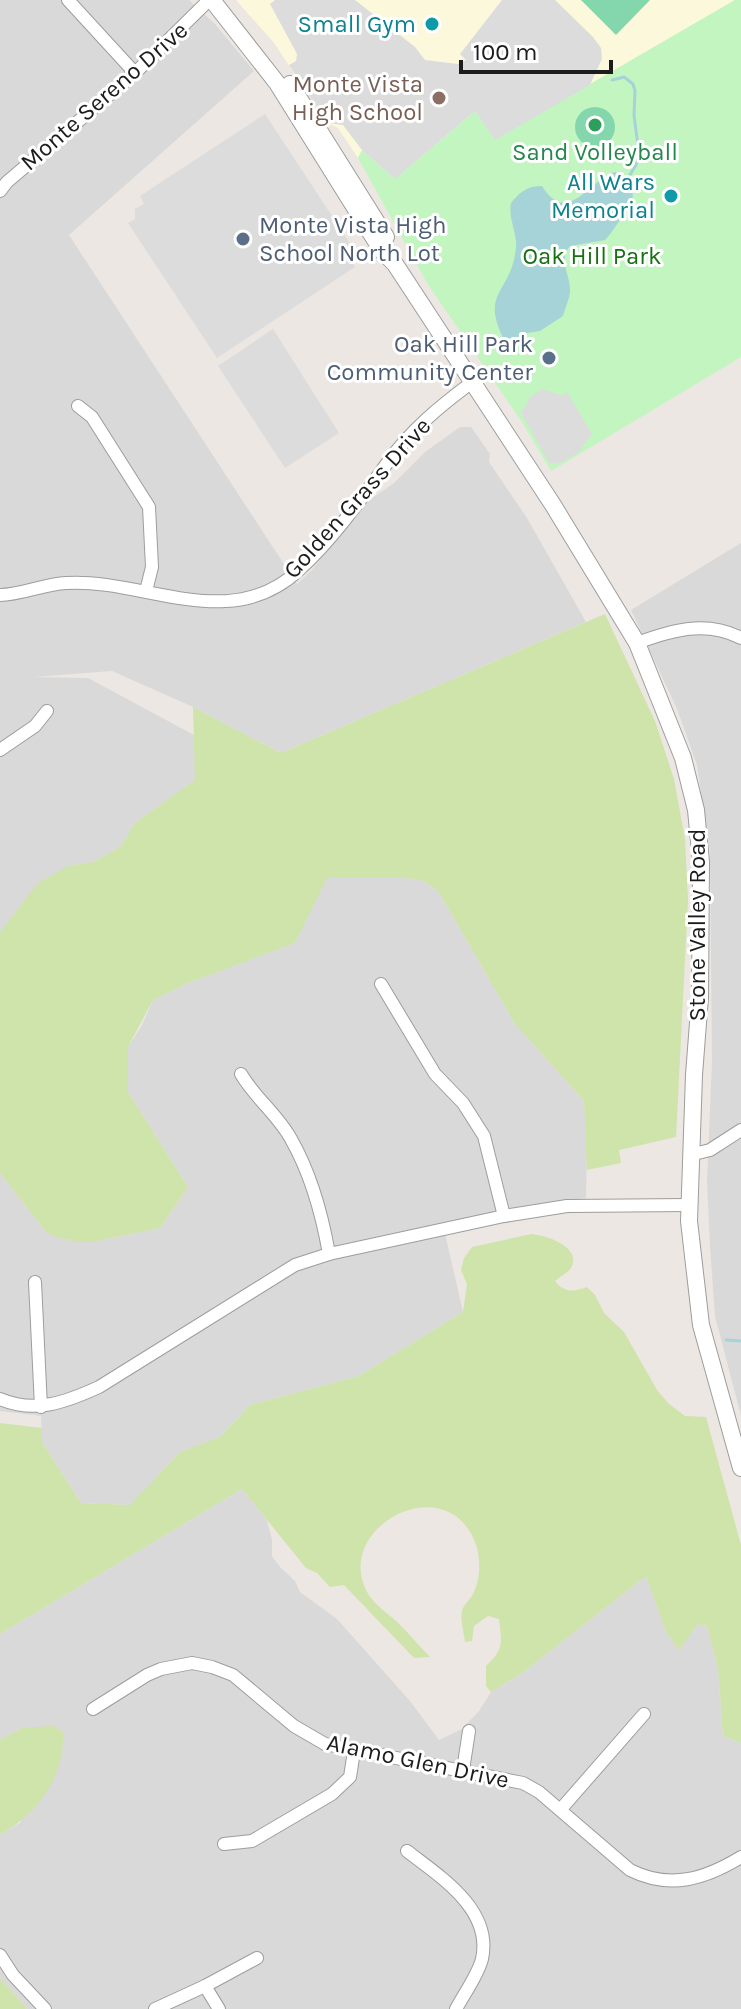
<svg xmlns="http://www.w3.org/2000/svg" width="741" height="2009" viewBox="0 0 741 2009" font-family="Karla,sans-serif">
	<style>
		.residential { fill: #dad9d9 }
		.education { fill: #fcf8db }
		.grass { fill: #cee4aa }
		.park { fill: #c3f5c1 }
		.pitch { fill: #84d7ac }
		.parking { fill: #dcdcdc }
		.water { fill: #a5d3d7 }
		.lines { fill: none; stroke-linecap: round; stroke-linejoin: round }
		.stream { stroke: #a5d3d7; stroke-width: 3 }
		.minor-casing { stroke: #9d9d9d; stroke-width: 14 }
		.tertiary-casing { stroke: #9d9d9d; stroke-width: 18 }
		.minor { stroke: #fff; stroke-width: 12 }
		.tertiary { stroke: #fff; stroke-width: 16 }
		.culture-dot { fill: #0f9aa8; stroke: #fff; stroke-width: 3 }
		.education-dot { fill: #8d6e63; stroke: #fff; stroke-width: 3 }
		.leisure-dot { fill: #2e9e5b; stroke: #fff; stroke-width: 3 }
		.service-dot { fill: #5c6f8a; stroke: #fff; stroke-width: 3 }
		.labels { text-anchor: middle; stroke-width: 6; stroke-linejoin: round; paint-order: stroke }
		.culture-label { font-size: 24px; fill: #0d838f; stroke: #fff; text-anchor: end }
		.education-label { font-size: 24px; fill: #785e54; stroke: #fff; text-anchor: end }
		.street-label { font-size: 24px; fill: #1c1c1c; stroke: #fff }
		.leisure-label { font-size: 24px; fill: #27864d; stroke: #fff }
		.service-label { font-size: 24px; fill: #4e5e75; stroke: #fff; text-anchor: start }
		.park-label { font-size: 24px; fill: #177112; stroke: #fff }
	</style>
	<rect width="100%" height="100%" fill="#ece7e2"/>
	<g class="residential">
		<path d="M0,0H189L215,24L254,71L69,235L297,584L311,571L366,502L393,484L425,452L460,427H471L490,454L489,462L527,518L586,622L281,753L193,707L112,671L34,677L88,678L194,735L196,780L135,823L120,847L93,862L68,866L0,932Z"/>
		<path d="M741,543V1416L715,1316L710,1247L707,1181L712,1061L710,852L697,765L677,709L631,610Z"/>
		<path d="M326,878H406L424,881L438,891L515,1024L584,1101L587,1148L586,1198L521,1207L443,1225L463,1312L359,1376L250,1405L220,1437L180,1452L130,1505L81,1503L42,1442L41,1416L0,1411V1173L46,1232L68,1240L97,1241L160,1228L188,1187L128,1092V1047L142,1025L153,1000L188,983L295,943Z"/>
		<path d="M242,1489L267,1520L272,1540V1556L280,1567L295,1581L300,1592L337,1619L410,1701L439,1740L462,1729L479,1711L491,1692L522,1673L646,1576L666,1632L679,1649L698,1624L707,1626L718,1668L723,1736L741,1743V2009H27L0,1978V1835L21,1822L22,1728L0,1740V1634Z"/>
	</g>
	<path class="education" d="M236,0H735L495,140L362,151L358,158L338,128L327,123L274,43Z"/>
	<g class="grass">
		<path d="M605,614L655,721L674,779L685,839L688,900L676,1137L619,1150L621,1163L587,1170L584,1101L515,1024L438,891L424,881L406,878H327L295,943L188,983L153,1000L128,1047V1092L188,1187L160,1228L97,1241L80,1242L59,1238L46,1232L0,1173V932L38,883L68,866L93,862L120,847L135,823L195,780L193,707L281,753Z"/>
		<path d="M531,1234C544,1235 583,1246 571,1268C568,1273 559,1277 555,1281C564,1293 574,1292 587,1287L595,1295L604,1313L624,1332L657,1390L668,1403L685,1416L706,1417L741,1545V1743L723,1736L718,1668L707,1626L698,1624L679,1650L666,1632L646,1576L522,1673L491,1692L486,1686V1666C504,1649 502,1643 499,1619L488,1616L474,1626L472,1641L465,1642C464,1633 460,1620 462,1611C463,1606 469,1600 472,1596C480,1581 481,1565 477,1548C452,1465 334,1524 366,1590C372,1603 386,1612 396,1621C408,1632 418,1645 430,1657L414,1658L344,1585L330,1587L317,1573L306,1568L242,1489L0,1634V1423L42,1428V1442L81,1503L130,1505L180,1452L220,1437L250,1405L359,1376L463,1312L467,1284L461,1270L464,1258L472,1247Z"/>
		<path d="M54,1726L63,1732C65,1777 38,1813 0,1835V1740L22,1728Z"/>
		<path d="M0,1978L27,2009H0Z"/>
	</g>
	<path class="park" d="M735,0H741V357L551,471L522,422L427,283L358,158L362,150L395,179L475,111L495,139Z"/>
	<g class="pitch">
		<path d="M581,0H650L616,35Z"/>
		<circle cx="595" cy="127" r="20"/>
	</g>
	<g class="parking">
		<path d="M275,0H355L415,47L425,60L458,64L466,60L460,54L502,0H555L593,37L601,48L602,59L590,85L495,140L475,111L395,179L362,150L343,125L327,123L289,65L296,61L297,54L270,4Z"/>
		<path d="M265,114L357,254L350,259L355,267L217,358L128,223L135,219V209L144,204L140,196Z"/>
		<path d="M273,329L339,433L285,468L218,366Z"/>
		<path d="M543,389L563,396L567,392L592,434L578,453L560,463L550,464L521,413L531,396Z"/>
	</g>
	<path class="water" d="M616,172L632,181L633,201L611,233L605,240L570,246C558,260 570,274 570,290C570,298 565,308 563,316L540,331L527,333L524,340L509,349C475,290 512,296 516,247C517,232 508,218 511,203C520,192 527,186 542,186C568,228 590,178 616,172Z"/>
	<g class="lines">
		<g class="stream">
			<path d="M612,80L624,77L633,84L635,91L634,115L639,154L636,165L628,178"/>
			<path d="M726,1340L741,1341"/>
		</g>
		<defs>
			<g id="minor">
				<path d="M68,0L135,73"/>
				<path d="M0,191L7,182L135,73L209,0"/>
				<path d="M78,406L92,417L149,507L152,567L146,591"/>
				<path d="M0,595C21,595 44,584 66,583C144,578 230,635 299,570C333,539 361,499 388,462C411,430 440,406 471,383"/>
				<path d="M637,643C672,630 706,620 741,638"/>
				<path d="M0,750L35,726L47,711"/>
				<path d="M381,984L435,1074L463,1103L484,1136L504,1216"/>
				<path d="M241,1074C255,1098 278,1115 291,1139C311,1174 322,1214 329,1254"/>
				<path d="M690,1155L710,1150L741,1130"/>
				<path d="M35,1282L41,1407"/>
				<path d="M0,1399C35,1414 66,1402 99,1387L295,1265L329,1254L504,1216L567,1206L689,1205"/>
				<path d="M93,1709L147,1675L161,1669L192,1663L212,1667L233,1675L294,1726L325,1744L523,1783L539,1792L630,1870C670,1890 705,1879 741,1857"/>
				<path d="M463,1770L469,1731"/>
				<path d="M561,1809L644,1714"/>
				<path d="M224,1844L252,1841L332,1794L350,1777L354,1751"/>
				<path d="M407,1851C439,1876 493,1909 482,1959C478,1975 464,1994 456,2009"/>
				<path d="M0,1955L13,1975L45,2009"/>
				<path d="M205,1986L219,2009"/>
				<path d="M155,2009L205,1986L257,1958"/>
			</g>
			<g id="tertiary">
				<path d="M212,0L277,83L382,251L395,264L553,505L637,643L683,758L696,810L701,862L700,997L694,1075L689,1221L701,1325L741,1468"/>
				<path d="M290,84L386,237"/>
			</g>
		</defs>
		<use href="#minor" class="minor-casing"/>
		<use href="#tertiary" class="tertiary-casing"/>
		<use href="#minor" class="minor"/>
		<use href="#tertiary" class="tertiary"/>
	</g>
	<g class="culture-dot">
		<circle cx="432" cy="24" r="8"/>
		<circle cx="671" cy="196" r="8"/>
	</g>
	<circle class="education-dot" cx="439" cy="98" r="8"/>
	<circle class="leisure-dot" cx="595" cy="125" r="8"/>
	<g class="service-dot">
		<circle cx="243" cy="239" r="8"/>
		<circle cx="549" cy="358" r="8"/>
	</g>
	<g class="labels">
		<g class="culture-label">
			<text x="416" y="32">Small Gym</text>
			<text x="655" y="190">All Wars<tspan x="655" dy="28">Memorial</tspan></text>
		</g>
		<g class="education-label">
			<text x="423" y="92">Monte Vista<tspan x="423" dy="28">High School</tspan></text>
		</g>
		<g class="street-label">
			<text transform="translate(104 96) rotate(-41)" y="8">Monte Sereno Drive</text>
			<text transform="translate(357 498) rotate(-48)" y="8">Golden Grass Drive</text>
			<text transform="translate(697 925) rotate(-90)" y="8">Stone Valley Road</text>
			<text transform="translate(418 1761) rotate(12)" y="8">Alamo Glen Drive</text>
		</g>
		<g class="leisure-label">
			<text x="595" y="160">Sand Volleyball</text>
		</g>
		<g class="service-label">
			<text x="259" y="233">Monte Vista High<tspan x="259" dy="28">School North Lot</tspan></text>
			<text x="533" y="352" text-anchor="end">Oak Hill Park<tspan x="533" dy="28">Community Center</tspan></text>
		</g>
		<g class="park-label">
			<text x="592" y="264">Oak Hill Park</text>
		</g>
	</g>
	<path d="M461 60v12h150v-12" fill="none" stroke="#1c1c1c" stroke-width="4"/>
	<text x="473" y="60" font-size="24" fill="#1c1c1c" stroke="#ffffff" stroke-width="6" paint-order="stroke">100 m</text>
</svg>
